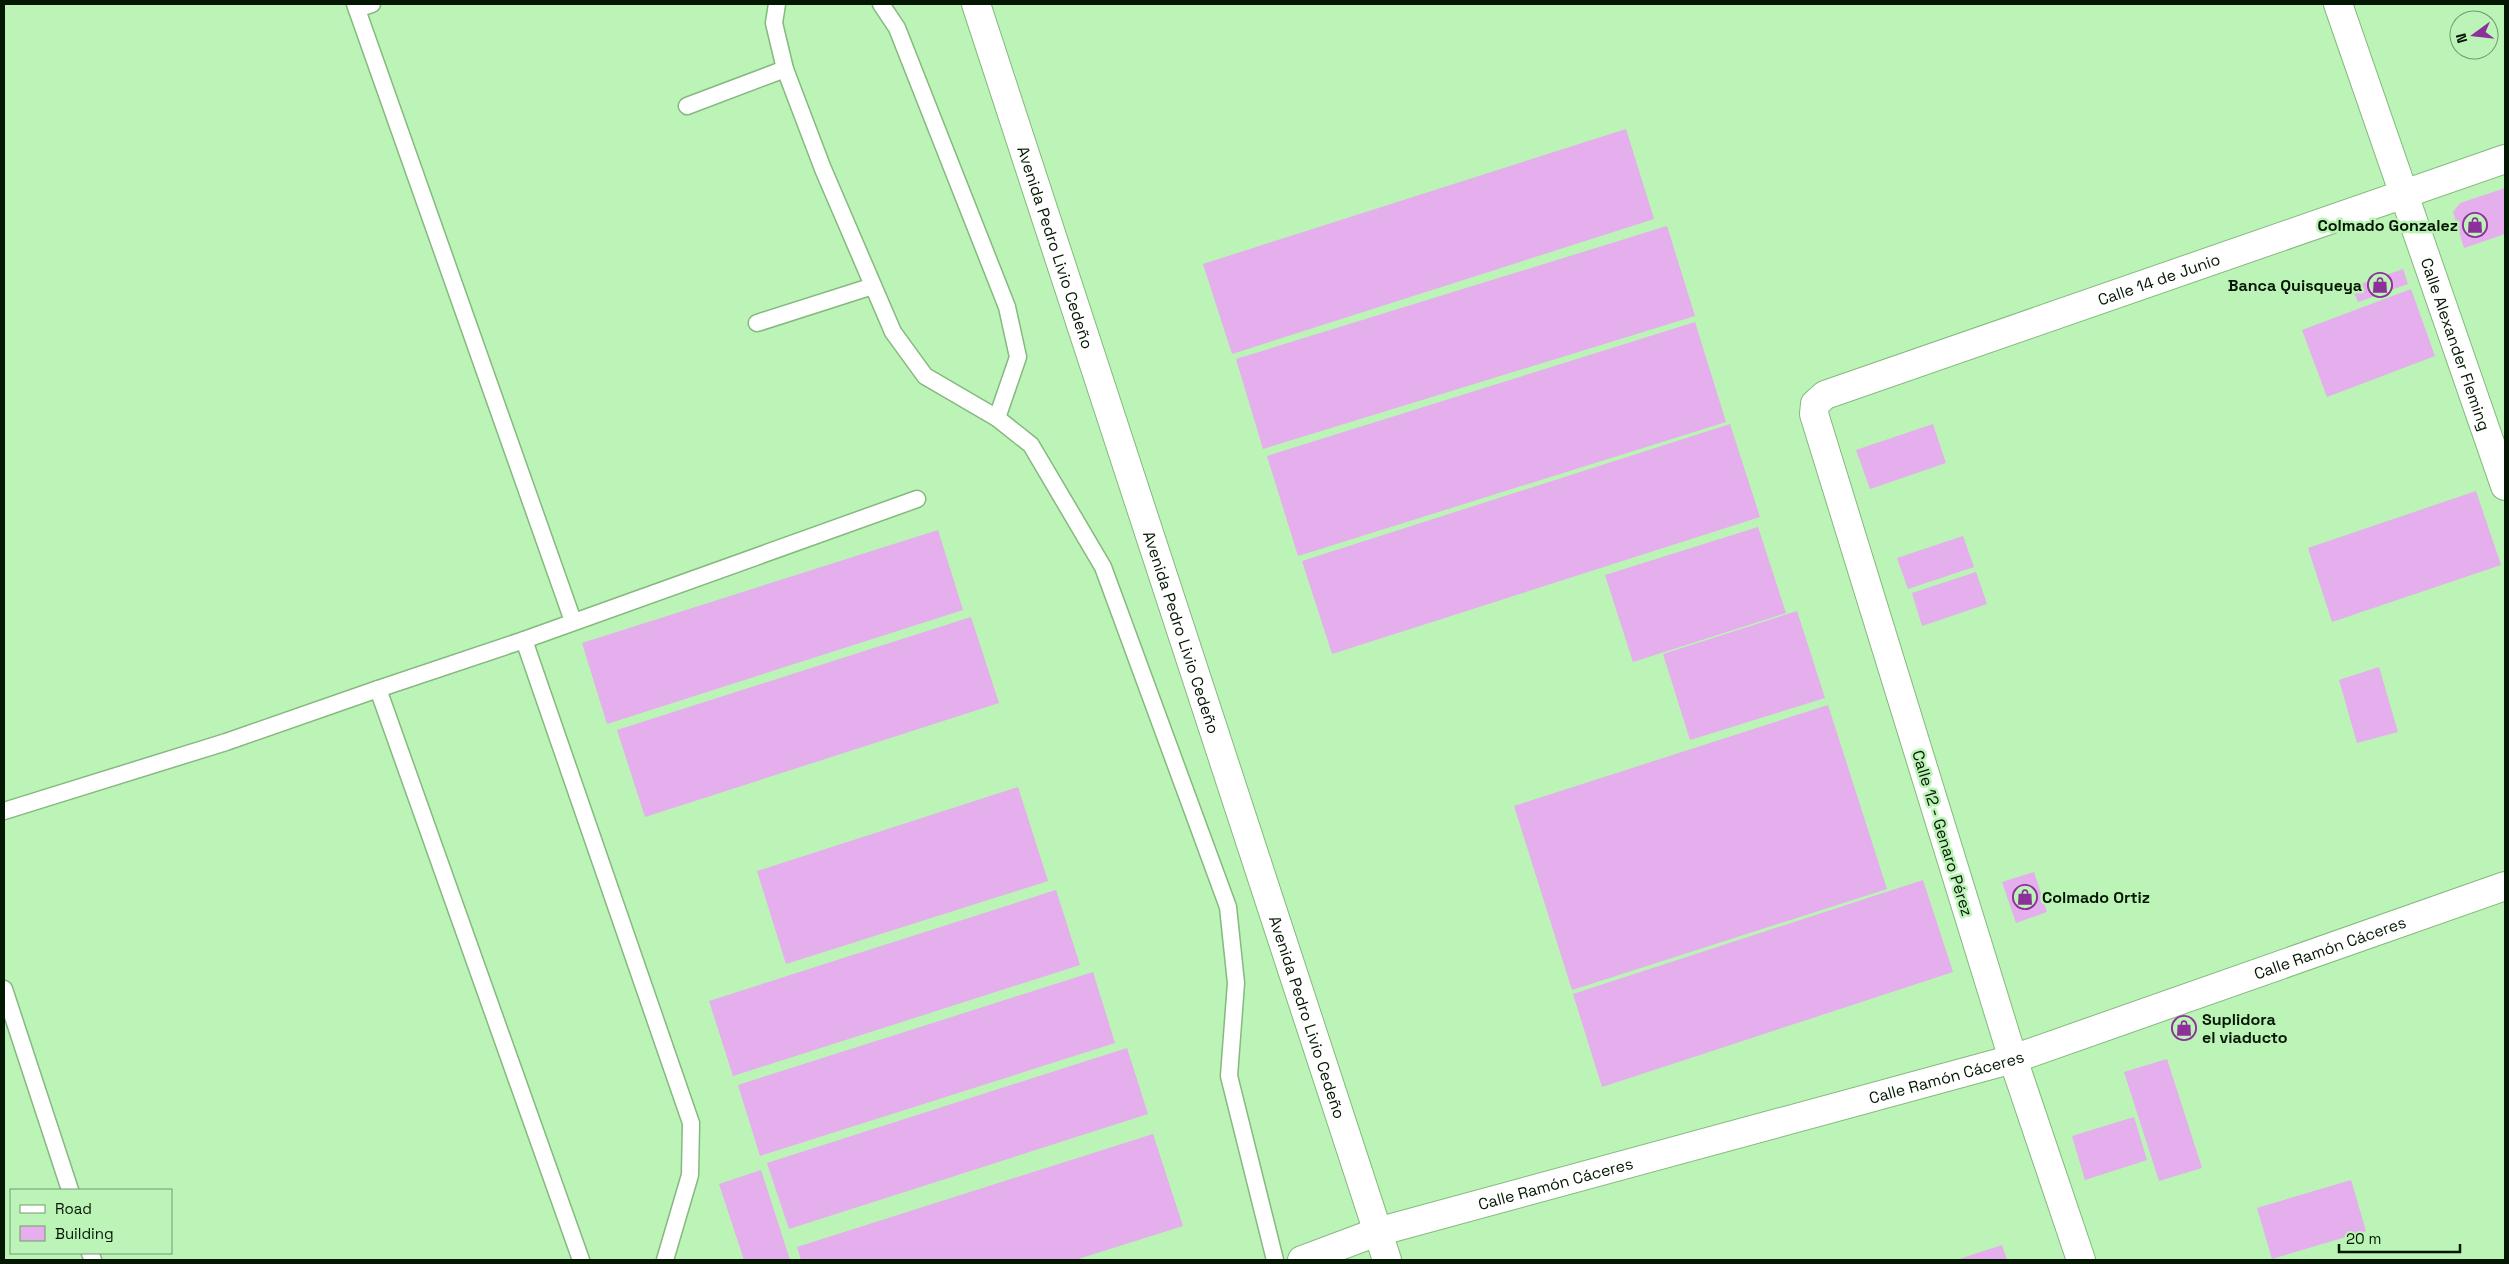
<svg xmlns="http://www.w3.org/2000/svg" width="2509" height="1264" viewBox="0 0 2509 1264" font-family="'Space Grotesk',sans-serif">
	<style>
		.building { fill: #e5aeed }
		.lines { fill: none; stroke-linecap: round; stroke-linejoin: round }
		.lane-casing { stroke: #85b97f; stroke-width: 19 }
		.street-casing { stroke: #85b97f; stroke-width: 30 }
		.secondary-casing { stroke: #85b97f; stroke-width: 30 }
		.lane { stroke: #fff; stroke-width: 16 }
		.street { stroke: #fff; stroke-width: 28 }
		.secondary { stroke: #fff; stroke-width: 28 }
		.labels { text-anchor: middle; stroke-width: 5; stroke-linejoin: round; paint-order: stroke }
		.poi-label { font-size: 16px; font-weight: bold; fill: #041703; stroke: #bcf3b6; text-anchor: end }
		.street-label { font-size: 16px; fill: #041703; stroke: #bcf3b6 }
	</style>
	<rect width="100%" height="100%" fill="#bcf3b6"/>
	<g class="building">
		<path d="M1626,129L1654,219L1232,354L1203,264Z"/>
		<path d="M2505,188V234L2464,248L2453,212L2460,203Z"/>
		<path d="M1667,226L1695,316L1263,449L1236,359Z"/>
		<path d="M2403,269L2408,284L2358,302L2352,287Z"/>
		<path d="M2411,289L2435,356L2327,397L2302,330Z"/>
		<path d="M1695,322L1726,422L1298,556L1267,456Z"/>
		<path d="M1730,424L1760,517L1332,654L1302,561Z"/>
		<path d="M1933,424L1946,463L1870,489L1856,450Z"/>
		<path d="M2476,491L2501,565L2332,622L2308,548Z"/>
		<path d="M1758,527L1786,613L1633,662L1605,575Z"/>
		<path d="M938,530L963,610L607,724L582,643Z"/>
		<path d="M1963,536L1974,567L1908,589L1897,558Z"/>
		<path d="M1976,572L1987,604L1922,626L1912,593Z"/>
		<path d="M1797,611L1825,698L1690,740L1663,654Z"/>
		<path d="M971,617L999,703L645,817L617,730Z"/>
		<path d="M2379,667L2398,732L2357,743L2339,680Z"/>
		<path d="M1828,705L1887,889L1572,990L1514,806Z"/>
		<path d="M1018,787L1048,881L786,964L757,871Z"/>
		<path d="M2034,872L2047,912L2016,923L2002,882Z"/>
		<path d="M1923,880L1953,972L1602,1087L1573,994Z"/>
		<path d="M1056,890L1080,965L733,1076L709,1001Z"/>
		<path d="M1093,972L1115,1043L760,1156L738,1085Z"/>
		<path d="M1127,1048L1148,1114L789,1229L767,1163Z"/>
		<path d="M2167,1059L2202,1168L2159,1181L2124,1072Z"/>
		<path d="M2134,1117L2147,1160L2085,1180L2072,1136Z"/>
		<path d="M1153,1134L1183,1226L1075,1260H801L797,1247Z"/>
		<path d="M761,1170L790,1260H744L719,1184Z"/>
		<path d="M2351,1180L2366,1231L2272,1259L2257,1208Z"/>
		<path d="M2002,1245L2007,1260H1956Z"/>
	</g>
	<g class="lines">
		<defs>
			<g id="lane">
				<path d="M355,4L573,621"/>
				<path d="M777,4L774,23L785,69L823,169L893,332L925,376L997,418L1031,445L1103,567L1228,907L1236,983L1229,1076L1275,1260"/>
				<path d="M881,4L897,28L1007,307L1018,357L997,418"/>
				<path d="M357,9L372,4"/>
				<path d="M687,106L785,69"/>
				<path d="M757,323L873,286"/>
				<path d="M524,640L917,499"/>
				<path d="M4,811L226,742L378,689"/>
				<path d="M4,989L70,1190"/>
				<path d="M90,1253L93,1260"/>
				<path d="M581,1260L378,689L524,640L691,1123L690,1175L665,1260"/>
			</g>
			<g id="street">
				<path id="s1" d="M2338,4L2505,486"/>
				<path id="s2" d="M1302,1260L1377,1232L2013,1059L2505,886"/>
				<path id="s3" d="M2081,1260L2013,1059L1814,414L1815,404L1825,395L2505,159"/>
			</g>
			<g id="secondary">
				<path id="s4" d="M976,4L1387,1260"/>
			</g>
		</defs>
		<use href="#lane" class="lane-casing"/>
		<use href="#street" class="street-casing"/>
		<use href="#secondary" class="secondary-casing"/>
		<use href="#lane" class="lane"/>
		<use href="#street" class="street"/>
		<use href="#secondary" class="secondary"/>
	</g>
	<defs>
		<symbol id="shop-ring" viewBox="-11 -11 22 22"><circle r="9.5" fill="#bcf3b6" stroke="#8c309a" stroke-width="1.5"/><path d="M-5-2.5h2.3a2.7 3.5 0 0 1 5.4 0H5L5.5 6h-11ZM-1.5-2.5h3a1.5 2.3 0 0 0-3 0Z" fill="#8c309a"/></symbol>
	</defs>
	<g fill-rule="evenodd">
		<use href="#shop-ring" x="2461" y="211" width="28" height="28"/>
		<use href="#shop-ring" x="2366" y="271" width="28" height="28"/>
		<use href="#shop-ring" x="2011" y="883" width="28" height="28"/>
		<use href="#shop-ring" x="2170" y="1014" width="28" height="28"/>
	</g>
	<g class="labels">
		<g class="poi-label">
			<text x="2458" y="231">Colmado Gonzalez</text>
			<text x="2362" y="291">Banca Quisqueya</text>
			<text x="2042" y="903" text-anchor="start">Colmado Ortiz</text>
			<text x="2202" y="1025" text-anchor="start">Suplidora<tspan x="2202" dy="18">el viaducto</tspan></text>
		</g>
		<g class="street-label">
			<text dy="6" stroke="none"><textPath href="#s4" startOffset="256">Avenida Pedro Livio Cedeño</textPath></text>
			<text dy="6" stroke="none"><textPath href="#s3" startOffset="1264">Calle 14 de Junio</textPath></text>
			<text dy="6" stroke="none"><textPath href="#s1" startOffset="360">Calle Alexander Fleming</textPath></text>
			<text dy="6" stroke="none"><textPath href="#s4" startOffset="661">Avenida Pedro Livio Cedeño</textPath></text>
			<text transform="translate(1943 833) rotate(73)" y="6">Calle 12 - Genaro Pérez</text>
			<text dy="6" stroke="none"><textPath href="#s2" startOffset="1075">Calle Ramón Cáceres</textPath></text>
			<text dy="6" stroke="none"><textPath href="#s4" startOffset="1066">Avenida Pedro Livio Cedeño</textPath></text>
			<text dy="6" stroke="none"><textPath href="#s2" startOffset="670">Calle Ramón Cáceres</textPath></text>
			<text dy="6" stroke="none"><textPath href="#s2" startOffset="265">Calle Ramón Cáceres</textPath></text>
		</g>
	</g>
	<rect width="2509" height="1264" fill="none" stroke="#041703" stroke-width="10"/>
	<rect x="10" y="1189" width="162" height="65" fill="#bcf3b6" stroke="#729b6e"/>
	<rect x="20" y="1205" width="25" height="8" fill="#ffffff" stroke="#729b6e"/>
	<text x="55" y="1214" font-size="15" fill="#041703">Road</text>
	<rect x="20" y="1226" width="25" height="15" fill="#e5aeed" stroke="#729b6e"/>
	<text x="55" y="1239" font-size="15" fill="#041703">Building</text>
	<g transform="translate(2474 35) rotate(255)"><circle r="24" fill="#bcf3b6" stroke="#729b6e"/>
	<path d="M0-4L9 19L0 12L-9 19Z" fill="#8c309a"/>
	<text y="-8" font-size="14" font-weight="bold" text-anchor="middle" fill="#041703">N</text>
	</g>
	<path d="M2339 1244v8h121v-8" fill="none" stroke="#041703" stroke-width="2.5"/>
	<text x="2346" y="1244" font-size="15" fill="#041703" stroke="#bcf3b6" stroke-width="4" paint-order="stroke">20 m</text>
</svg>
